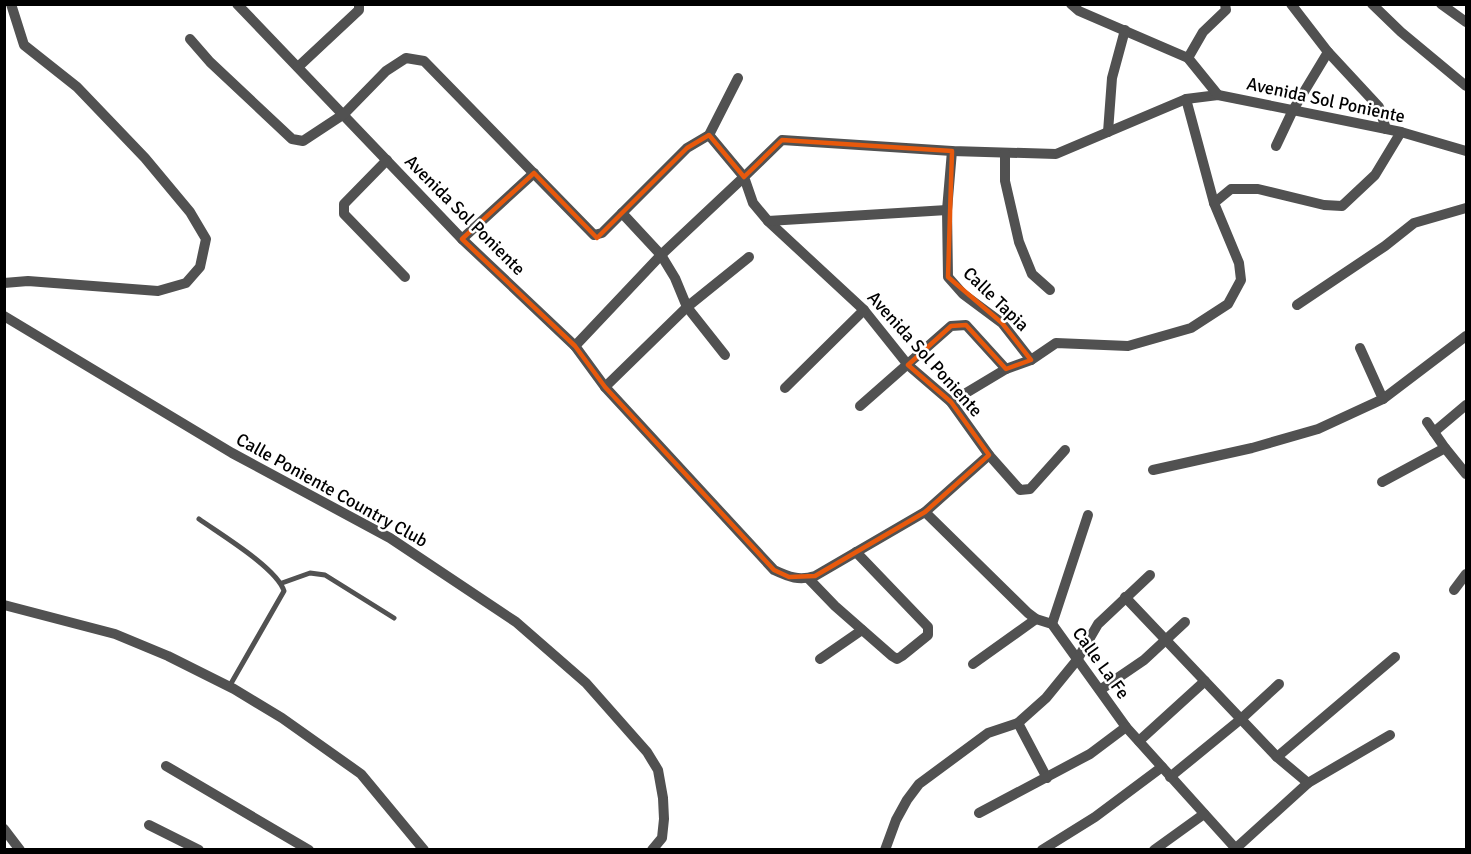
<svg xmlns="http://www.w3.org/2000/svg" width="1471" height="854" viewBox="0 0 1471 854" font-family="Signika,sans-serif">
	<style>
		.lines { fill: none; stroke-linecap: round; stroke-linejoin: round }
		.service { stroke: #515151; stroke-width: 5 }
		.minor { stroke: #515151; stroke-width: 10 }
		.marked { fill: none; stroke: #e8590c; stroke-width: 4.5; stroke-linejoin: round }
		.labels { text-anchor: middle; stroke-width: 5; stroke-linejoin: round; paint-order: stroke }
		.street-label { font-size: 18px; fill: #000; stroke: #fff }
	</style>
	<rect width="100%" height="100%" fill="#fff"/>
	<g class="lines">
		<g class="service">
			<path d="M199,519C220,534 277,568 284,591L229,687"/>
			<path d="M282,583L310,573L325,575L394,618"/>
		</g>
		<g class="minor">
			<path d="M237,4L462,239L575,346L605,387L774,570C789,577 799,581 815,576L925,512L989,455L951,402L908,365L864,310L768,221L753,203L744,177L782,140L952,151L1056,154L1186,99L1218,95L1401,132L1466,151"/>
			<path d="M1071,4L1079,11L1188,58L1218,95"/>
			<path d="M1291,4L1328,52L1379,107L1386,129"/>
			<path d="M1372,4L1401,32L1466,86"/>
			<path d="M1441,4L1466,22"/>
			<path d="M190,39L210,62L292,139L303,141L344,114L386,71L406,58L424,61L594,235L602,233L687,148L709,135L738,78"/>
			<path d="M1188,58L1203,32L1226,10L1225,4"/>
			<path d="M298,67L359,10V4"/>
			<path d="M1108,132L1112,78L1125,30"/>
			<path d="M1276,146L1293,110L1328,52"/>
			<path d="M952,151L947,210L948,277L963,294L1002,323L1031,360"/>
			<path d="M1005,153V181L1019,242L1032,274L1050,290"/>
			<path d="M387,160L344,204V214L405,277"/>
			<path d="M1214,203L1231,189H1258L1324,205L1342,206L1375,175L1401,132"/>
			<path d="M622,213L661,255L675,278L687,307L725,355"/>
			<path d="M768,221L947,210"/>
			<path d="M462,239L534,173"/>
			<path d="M4,283L28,281L158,291L186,283L200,267L206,239L190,212L145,158L77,87L24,45L11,4"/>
			<path d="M1297,305L1385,246L1414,223L1466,208"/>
			<path d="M4,316L232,453L390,538L516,622L586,683L647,752L658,770L663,798L664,819L662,838L652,850"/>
			<path d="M575,346L661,255L744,177L709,135"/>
			<path d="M605,387L687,307L749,257"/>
			<path d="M785,388L864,310"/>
			<path d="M1383,399L1466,336"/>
			<path d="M951,402L1006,369L1031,360L1056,343L1128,346L1191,328L1228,304L1241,280L1239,263L1214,203L1186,99"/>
			<path d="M860,406L951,326L966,325L1006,369"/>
			<path d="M1427,422L1445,448L1466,474"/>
			<path d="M1434,432L1466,405"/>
			<path d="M989,455L1020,490L1030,489L1065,450"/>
			<path d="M1153,470L1252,448L1318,429L1383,399L1360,348"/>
			<path d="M1382,482L1445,448"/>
			<path d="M925,512L1028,613L1036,619L1052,624L1126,727L1237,850"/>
			<path d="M808,578L835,606L892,656L897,659L902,656L928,635V627L856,552"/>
			<path d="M1454,590L1466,574"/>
			<path d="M1125,597L1277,757L1308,783"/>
			<path d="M4,605L115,634L168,656L234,689L282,718L361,774L424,850"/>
			<path d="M1052,624L1088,515"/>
			<path d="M820,659L862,630"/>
			<path d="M973,664L1036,619"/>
			<path d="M1100,690L1144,660L1185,622"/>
			<path d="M1018,723L1047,778"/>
			<path d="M1139,741L1205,681"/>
			<path d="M1277,757L1395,657"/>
			<path d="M166,766L309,850"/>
			<path d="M1170,777L1241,719L1279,684"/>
			<path d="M979,813L1090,754L1126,727"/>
			<path d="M149,825L199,850"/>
			<path d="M4,829L20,850"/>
			<path d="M885,850L896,820L907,800L919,784L988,733L1018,723L1046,698L1077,660L1098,624L1150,575"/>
			<path d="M1042,850L1095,817L1162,767"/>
			<path d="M1154,850L1204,814"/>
			<path d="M1234,850L1308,783L1390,735"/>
		</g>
	</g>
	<path class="marked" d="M709,135L744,177L782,140L952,151L948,277L1002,323L1031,360L1006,369L966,325L951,326L908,365L951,402L989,455L925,512L815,576L789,577L774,570L605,387L575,346L462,239L534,173L597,238L687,148Z"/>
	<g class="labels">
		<g class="street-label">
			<text transform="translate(1326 100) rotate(12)" y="6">Avenida Sol Poniente</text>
			<text transform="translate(465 215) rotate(45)" y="6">Avenida Sol Poniente</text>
			<text transform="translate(996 299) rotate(44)" y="6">Calle Tapia</text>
			<text transform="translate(925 354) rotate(48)" y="6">Avenida Sol Poniente</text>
			<text transform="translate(332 490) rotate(29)" y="6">Calle Poniente Country Club</text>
			<text transform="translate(1101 663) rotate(54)" y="6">Calle La Fe</text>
		</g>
	</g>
	<rect width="1471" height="854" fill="none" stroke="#000000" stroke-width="12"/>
</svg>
